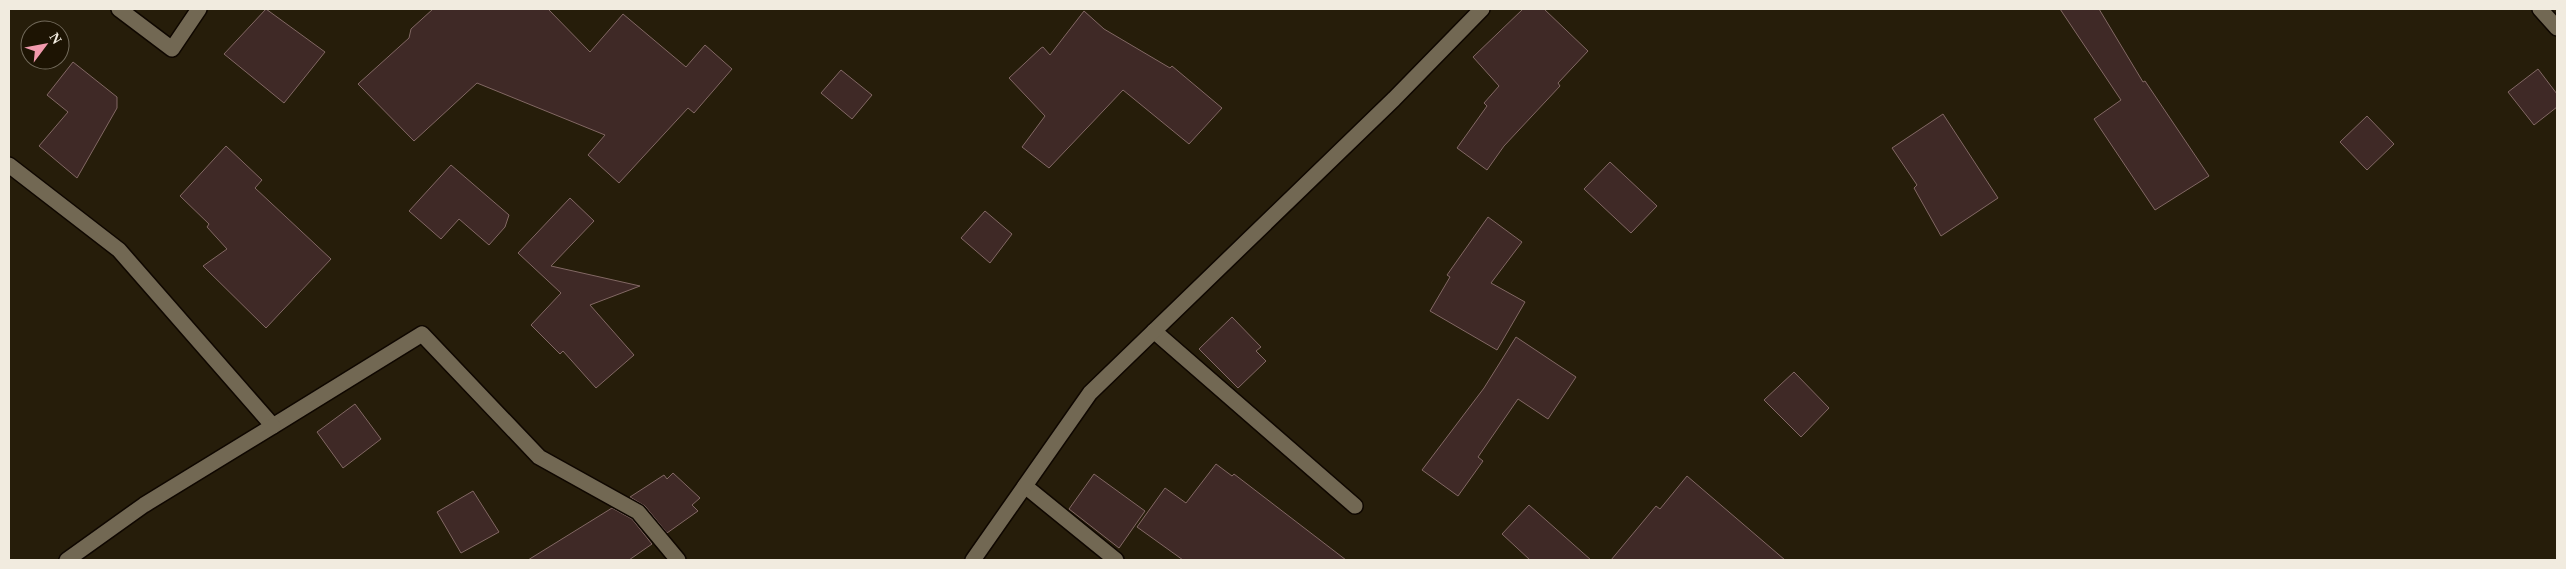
<svg xmlns="http://www.w3.org/2000/svg" width="2566" height="569" viewBox="0 0 2566 569" font-family="Georgia,serif">
	<style>
		.building { fill: #3f2926; stroke: #826864 }
		.lines { fill: none; stroke-linecap: round; stroke-linejoin: round }
		.minor-casing { stroke: #0f0700; stroke-width: 18 }
		.minor { stroke: #726853; stroke-width: 15 }
	</style>
	<rect width="100%" height="100%" fill="#261d0a"/>
	<g class="building">
		<path d="M266,9L325,52L284,103L224,54Z"/>
		<path d="M433,9H548L590,52L623,14L686,67L705,45L732,69L694,113L688,108L619,183L588,155L605,135L477,83L414,141L358,84L409,38L411,29Z"/>
		<path d="M1523,9H1544L1588,51L1558,83L1560,86L1504,146L1487,170L1457,148L1487,106L1484,103L1499,86L1473,57Z"/>
		<path d="M2060,9H2099L2143,82L2145,81L2209,176L2155,210L2094,119L2121,100Z"/>
		<path d="M1084,11L1104,29L1170,68L1172,66L1222,108L1189,144L1123,90L1049,168L1022,147L1045,116L1009,78L1041,48L1043,47L1050,55Z"/>
		<path d="M73,62L117,97V108L77,178L39,146L68,112L47,95Z"/>
		<path d="M2538,69L2557,94V107L2534,125L2508,92Z"/>
		<path d="M841,70L872,95L852,119L821,93Z"/>
		<path d="M1943,114L1998,198L1941,236L1914,188L1917,185L1892,148Z"/>
		<path d="M2367,116L2394,144L2367,170L2340,142Z"/>
		<path d="M226,146L262,180L255,188L331,259L266,328L203,266L227,249L207,227L209,224L180,196Z"/>
		<path d="M1610,162L1657,206L1631,233L1584,189Z"/>
		<path d="M451,165L509,215L505,227L489,245L459,219L441,239L409,211Z"/>
		<path d="M570,198L594,221L551,266L640,286L590,305L634,355L596,388L563,351L560,354L531,325L561,293L518,253Z"/>
		<path d="M985,211L1012,234L990,263L961,238Z"/>
		<path d="M1488,217L1522,242L1491,283L1525,302L1497,350L1430,311L1450,277L1447,275Z"/>
		<path d="M1232,317L1261,347L1256,351L1266,361L1238,388L1199,349Z"/>
		<path d="M1516,337L1576,377L1548,419L1518,399L1478,457L1483,461L1458,496L1422,470L1484,388Z"/>
		<path d="M1794,372L1829,408L1801,437L1764,400Z"/>
		<path d="M355,404L381,439L343,468L317,432Z"/>
		<path d="M1216,464L1232,476L1234,474L1346,560H1183L1137,527L1165,488L1186,503Z"/>
		<path d="M673,473L700,498L692,505L698,511L667,533L645,506L630,497L664,475L667,479Z"/>
		<path d="M1094,474L1145,511L1119,548L1069,509Z"/>
		<path d="M1687,476L1785,560H1611L1656,506L1660,509Z"/>
		<path d="M473,491L499,532L461,553L437,512Z"/>
		<path d="M1529,505L1591,560H1530L1502,534Z"/>
		<path d="M612,508L632,519L652,544L629,560H528Z"/>
	</g>
	<g class="lines">
		<defs>
			<g id="minor">
				<path d="M119,9L172,49L199,9"/>
				<path d="M2540,9L2557,28"/>
				<path d="M9,165L119,250L273,426L422,334L539,457L638,512L678,560"/>
				<path d="M1154,331L1355,506"/>
				<path d="M1025,486L1116,560"/>
				<path d="M67,560L144,505L273,426"/>
				<path d="M973,560L1090,393L1394,99L1482,9"/>
			</g>
		</defs>
		<use href="#minor" class="minor-casing"/>
		<use href="#minor" class="minor"/>
	</g>
	<rect width="2566" height="569" fill="none" stroke="#f1ebdf" stroke-width="20"/>
	<g transform="translate(45 45) rotate(58)"><circle r="24" fill="#1d1403" stroke="#726a5b"/>
	<path d="M0-4L9 19L0 12L-9 19Z" fill="#f29aad"/>
	<text y="-8" font-size="14" font-weight="bold" text-anchor="middle" fill="#f1ebdf">N</text>
	</g>
</svg>
